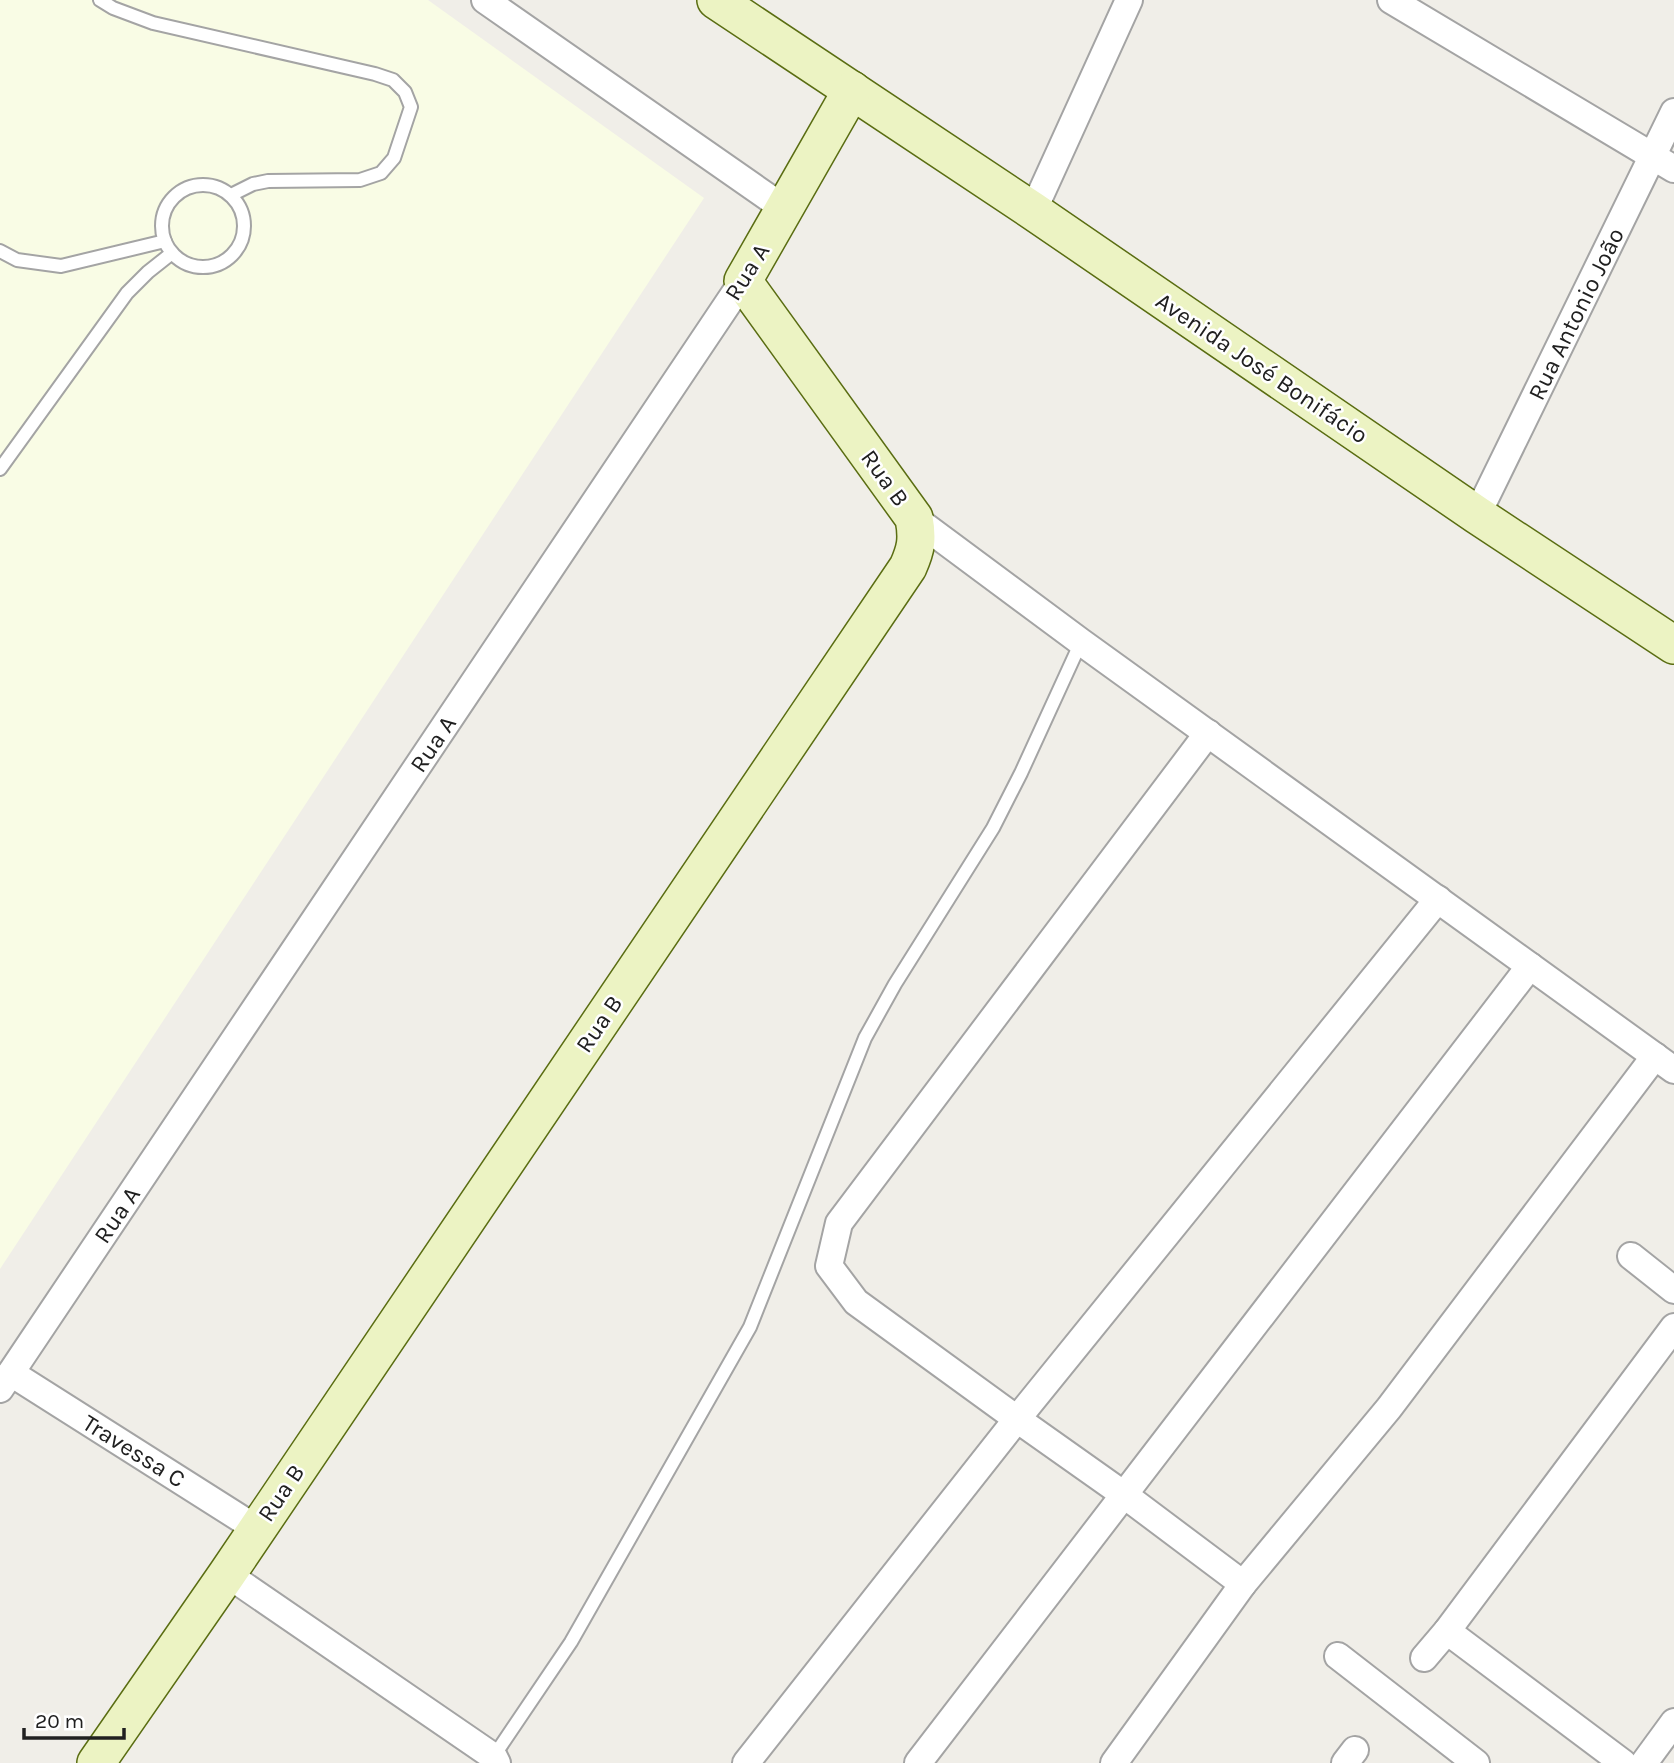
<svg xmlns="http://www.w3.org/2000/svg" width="1674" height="1763" viewBox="0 0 1674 1763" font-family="Karla,sans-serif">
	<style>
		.education { fill: #f9fce5 }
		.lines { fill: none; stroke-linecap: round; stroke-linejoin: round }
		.lane-casing { stroke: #a4a4a4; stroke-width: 16 }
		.street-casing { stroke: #a4a4a4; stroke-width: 30 }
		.secondary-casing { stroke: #5a6d12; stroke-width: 40 }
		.lane { stroke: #fff; stroke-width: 12 }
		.street { stroke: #fff; stroke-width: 26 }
		.secondary { stroke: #ecf3c3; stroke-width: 37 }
		.labels { text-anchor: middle; stroke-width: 5; stroke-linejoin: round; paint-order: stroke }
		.street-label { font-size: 24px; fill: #202020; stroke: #fff }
	</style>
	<rect width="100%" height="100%" fill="#f0eee8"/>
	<path class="education" d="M0,0H428L704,198L0,1269Z"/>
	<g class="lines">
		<defs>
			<g id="lane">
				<path d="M100,0L113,8L153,23L375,74L393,80L405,92L411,107L394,158L381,173L360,180L268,181L253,184L231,195"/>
				<circle cx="203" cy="226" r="41"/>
				<path d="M0,251L17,260L61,266L165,241"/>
				<path d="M0,469L127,293L148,272L172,253"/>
				<path d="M492,1759L571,1642L750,1327L865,1038L895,984L993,828L1021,773L1081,642"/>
			</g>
			<g id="street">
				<path d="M485,0L785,209"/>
				<path d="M1391,0L1674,169"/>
				<path d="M1033,211L1129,0"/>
				<path d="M1477,515L1674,112"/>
				<path d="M914,518L1081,642L1674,1070"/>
				<path d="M1208,733L839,1223L829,1266L856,1302L1017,1419L1123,1494L1243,1584"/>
				<path d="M1631,1256L1674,1290"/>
				<path d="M11,1373L257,1529"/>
				<path d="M0,1389L743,281"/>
				<path d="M227,1574L494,1757L497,1763"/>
				<path d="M1447,1631L1623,1763"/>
				<path d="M1338,1656L1476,1763"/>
				<path d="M1424,1658L1447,1631L1674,1327"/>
				<path d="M746,1763L1017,1419L1438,899"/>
				<path d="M918,1763L1530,966"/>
				<path d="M1114,1763L1243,1584L1389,1408L1655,1056"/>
				<path d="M1345,1763L1355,1750"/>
				<path d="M1644,1763L1674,1722"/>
			</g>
			<g id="secondary">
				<path d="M716,0L1033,211L1477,515L1674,645"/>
				<path d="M96,1763L227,1574L908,567C916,549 918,539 914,518L743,281L852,90"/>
			</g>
		</defs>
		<use href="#lane" class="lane-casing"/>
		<use href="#street" class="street-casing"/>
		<use href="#secondary" class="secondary-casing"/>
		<use href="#lane" class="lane"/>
		<use href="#street" class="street"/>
		<use href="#secondary" class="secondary"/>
	</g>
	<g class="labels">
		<g class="street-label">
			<text transform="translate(747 272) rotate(-58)" y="8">Rua A</text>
			<text transform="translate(1576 314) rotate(-64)" y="8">Rua Antonio João</text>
			<text transform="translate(1262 368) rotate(34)" y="8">Avenida José Bonifácio</text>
			<text transform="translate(885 478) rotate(54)" y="8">Rua B</text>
			<text transform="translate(433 744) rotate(-56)" y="8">Rua A</text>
			<text transform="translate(599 1024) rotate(-56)" y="8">Rua B</text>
			<text transform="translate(117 1215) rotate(-56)" y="8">Rua A</text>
			<text transform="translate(134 1451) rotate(32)" y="8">Travessa C</text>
			<text transform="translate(281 1493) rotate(-56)" y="8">Rua B</text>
		</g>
	</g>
	<path d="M24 1728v10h100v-10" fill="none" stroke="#202020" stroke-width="3.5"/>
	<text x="35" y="1728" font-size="21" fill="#202020" stroke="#ffffff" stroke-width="5" paint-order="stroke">20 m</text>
</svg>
